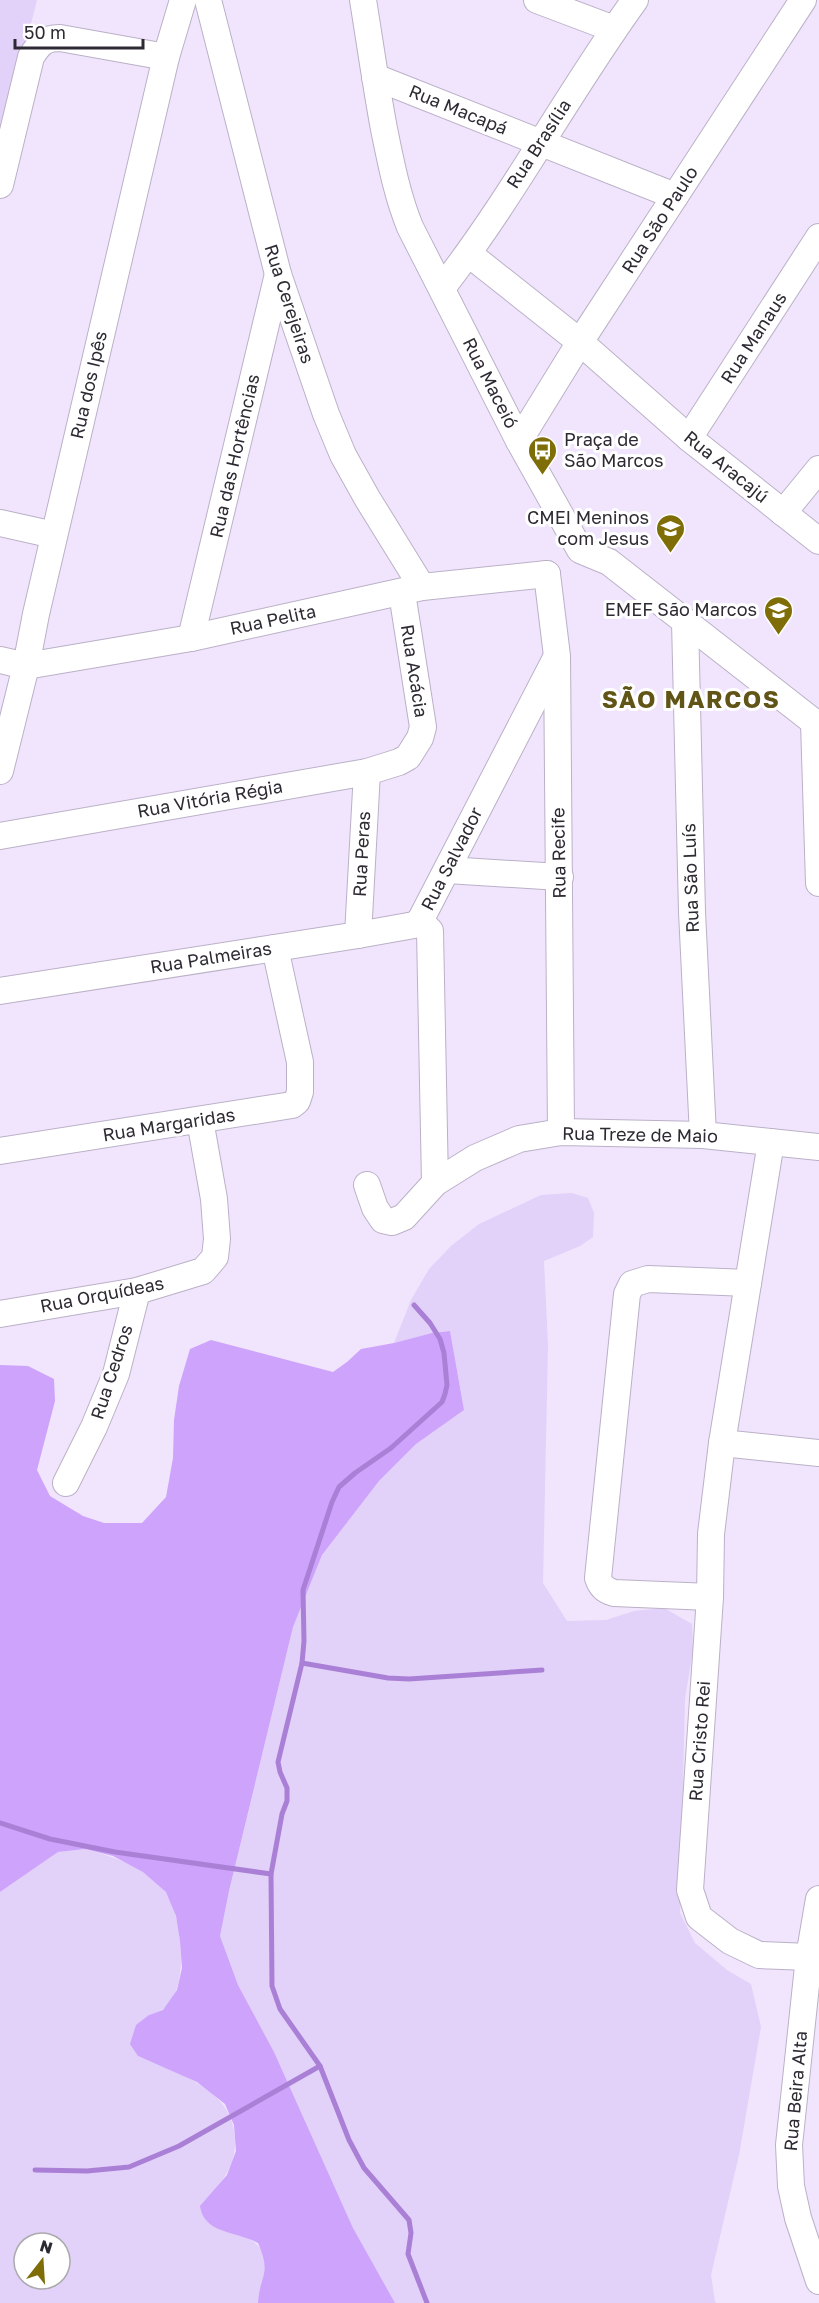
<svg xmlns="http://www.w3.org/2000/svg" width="819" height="2303" viewBox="0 0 819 2303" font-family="'Golos Text',sans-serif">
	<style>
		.green { fill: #e2d1f8; fill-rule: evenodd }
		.forest { fill: #cda3fb }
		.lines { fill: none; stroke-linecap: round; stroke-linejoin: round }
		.stream { stroke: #aa80d6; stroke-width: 5 }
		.minor-casing { stroke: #bbb1c7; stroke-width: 28 }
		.minor { stroke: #fff; stroke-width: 26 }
		.labels { text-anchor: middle; stroke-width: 6; stroke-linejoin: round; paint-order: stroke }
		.street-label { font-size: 18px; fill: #2e2a33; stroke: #fff }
		.poi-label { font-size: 18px; fill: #2e2a33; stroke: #fff; text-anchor: end }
		.district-label { font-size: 24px; font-weight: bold; letter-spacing: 1.5px; fill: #605417; stroke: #fff }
	</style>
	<rect width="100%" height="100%" fill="#f0e5fd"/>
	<g class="green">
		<path d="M0,0H37L0,147Z"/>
		<path d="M572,1193L588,1198L594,1213L593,1237L580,1246L544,1261L548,1345L543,1583L567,1621L606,1620L634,1611L664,1608L692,1624L693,1650L685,1699L680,1913L695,1943L727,1970L751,1984L761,2027L739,2155L711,2275L715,2302L717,2303H395L353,2228L274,2052L238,1985L220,1936L229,1891L293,1627L322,1555L379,1481L416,1444L464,1410L450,1331L432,1333L394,1343L411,1300L429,1269L451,1246L479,1224L541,1195Z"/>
		<path d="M85,1849C112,1856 150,1869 166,1892C182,1917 191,1992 162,2010C159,2012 153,2013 149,2015L138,2056C177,2074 232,2087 235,2138C236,2158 229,2173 216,2188L230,2233C251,2237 267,2246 266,2270C266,2281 259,2292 258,2303H0V1892L58,1852ZM24,2243H60V2279H24Z"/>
	</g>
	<path class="forest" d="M450,1331L464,1410L416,1444L379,1481L322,1555L293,1627L229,1891L220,1936L238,1985L274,2052L353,2228L395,2303H258C260,2274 272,2275 258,2243C236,2231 204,2234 200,2206L227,2175L236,2151L234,2125L225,2104L197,2082L138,2056L130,2044L136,2025L149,2015L163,2010L177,1990L182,1968L180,1941L176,1916L166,1892L143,1872L113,1856L85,1849L58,1852L0,1892V1365L28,1366L54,1379L55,1401L37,1470L50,1496L83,1516L104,1523H142L166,1497L173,1458L174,1420L179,1386L190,1349L211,1340L333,1372L347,1362L361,1349L394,1343L432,1333Z"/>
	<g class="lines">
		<g class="stream">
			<path d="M414,1305L430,1323L440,1339L444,1353L447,1385L445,1394L442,1402L391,1448L355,1473L339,1487L332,1502L303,1590L304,1641L302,1663L278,1762L280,1772L287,1788V1801L282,1814L271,1874L272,1986L280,2009L320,2066L349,2140L364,2168L409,2220L411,2233L408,2254L427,2303"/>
			<path d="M302,1663L388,1678L409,1679L542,1670"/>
			<path d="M0,1823L50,1839L115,1852L271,1874"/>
			<path d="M35,2170L87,2171L129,2167L179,2146L320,2066"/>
		</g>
		<defs>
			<g id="minor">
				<path d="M208,0L278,274L326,414L343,455L367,498L422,587"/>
				<path d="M363,0C370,43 376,86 384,129C391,163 397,195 410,227L519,441L580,550L609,562L814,722"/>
				<path d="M537,0L614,29"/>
				<path d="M375,77L675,196"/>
				<path d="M0,185L31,57C39,44 44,38 60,38L166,57"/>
				<path d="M469,254L580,342L689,438L819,541"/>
				<path d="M442,288C513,197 567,94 635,0"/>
				<path d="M689,438L819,237"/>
				<path d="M519,441L580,342L803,0"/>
				<path d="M783,513L819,469"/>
				<path d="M0,523L54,535"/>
				<path d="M547,574L557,656L561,1132"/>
				<path d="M685,621L692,912L703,1135"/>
				<path d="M191,638L278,274"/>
				<path d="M0,660L26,666L191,638L422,587L547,574"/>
				<path d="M814,722L819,883"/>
				<path d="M0,771L26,666L36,614L166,57L183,0"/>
				<path d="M0,836L367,772L399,762L408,757L420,738L423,727L402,593"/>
				<path d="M447,870L560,877"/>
				<path d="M420,921L555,660"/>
				<path d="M420,921L430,931L435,1183"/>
				<path d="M358,935L367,772"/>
				<path d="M0,991L358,935L414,925L420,921"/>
				<path d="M771,1142L722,1443L711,1534L710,1597L690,1890L699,1917L730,1941L759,1955L809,1957"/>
				<path d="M0,1151L292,1105L297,1101L300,1092V1062L275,948"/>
				<path d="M367,1185L375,1208L383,1220L392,1222L404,1217L435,1183L475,1158L519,1139L561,1132L703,1135L819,1147"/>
				<path d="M0,1314L137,1291L203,1271L215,1257L217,1239L214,1199L200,1120"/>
				<path d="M722,1443L819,1453"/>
				<path d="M66,1483L94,1427L116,1374L137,1291"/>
				<path d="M710,1597L614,1593C605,1590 601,1587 598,1578L627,1294L632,1284L648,1279L748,1283"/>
				<path d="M819,1899L809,1957L789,2145L791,2186L798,2218L819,2281"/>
			</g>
		</defs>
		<use href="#minor" class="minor-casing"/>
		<use href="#minor" class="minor"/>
	</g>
	<defs>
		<symbol id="bus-pin" viewBox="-11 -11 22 30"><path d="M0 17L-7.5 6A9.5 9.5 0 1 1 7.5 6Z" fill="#7f6d08" stroke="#fff"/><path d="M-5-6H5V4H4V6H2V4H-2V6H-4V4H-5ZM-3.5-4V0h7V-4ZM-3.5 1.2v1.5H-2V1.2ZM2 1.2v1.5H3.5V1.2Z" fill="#fff"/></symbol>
		<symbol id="school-pin" viewBox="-11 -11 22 30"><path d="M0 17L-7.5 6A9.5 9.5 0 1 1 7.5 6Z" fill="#7f6d08" stroke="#fff"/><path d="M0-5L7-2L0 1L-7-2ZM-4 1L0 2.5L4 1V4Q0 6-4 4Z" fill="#fff"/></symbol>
	</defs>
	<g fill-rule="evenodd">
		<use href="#bus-pin" x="526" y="434" width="33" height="45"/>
		<use href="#school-pin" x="654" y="512" width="33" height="45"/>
		<use href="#school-pin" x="762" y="594" width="33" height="45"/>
	</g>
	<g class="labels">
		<g class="street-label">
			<text transform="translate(458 110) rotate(22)" y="6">Rua Macapá</text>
			<text transform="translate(539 144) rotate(-57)" y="6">Rua Brasília</text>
			<text transform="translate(660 220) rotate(-57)" y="6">Rua São Paulo</text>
			<text transform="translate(289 304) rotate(72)" y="6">Rua Cerejeiras</text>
			<text transform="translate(754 338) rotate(-57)" y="6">Rua Manaus</text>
			<text transform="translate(490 383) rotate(63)" y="6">Rua Maceió</text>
			<text transform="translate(89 385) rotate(-77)" y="6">Rua dos Ipês</text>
			<text transform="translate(235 456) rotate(-77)" y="6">Rua das Hortências</text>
			<text transform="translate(726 467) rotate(39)" y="6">Rua Aracajú</text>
			<text transform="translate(273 620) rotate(-12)" y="6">Rua Pelita</text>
			<text transform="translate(414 671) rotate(81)" y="6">Rua Acácia</text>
			<text transform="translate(210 799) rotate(-10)" y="6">Rua Vitória Régia</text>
			<text transform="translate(559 853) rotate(-91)" y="6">Rua Recife</text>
			<text transform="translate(362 854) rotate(-87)" y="6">Rua Peras</text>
			<text transform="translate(452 859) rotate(-63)" y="6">Rua Salvador</text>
			<text transform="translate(691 878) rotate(-92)" y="6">Rua São Luís</text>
			<text transform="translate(211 958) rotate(-9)" y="6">Rua Palmeiras</text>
			<text transform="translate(169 1125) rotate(-9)" y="6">Rua Margaridas</text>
			<text transform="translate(640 1135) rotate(1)" y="6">Rua Treze de Maio</text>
			<text transform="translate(102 1295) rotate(-11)" y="6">Rua Orquídeas</text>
			<text transform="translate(112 1372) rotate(-72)" y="6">Rua Cedros</text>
			<text transform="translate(700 1741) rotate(-86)" y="6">Rua Cristo Rei</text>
			<text transform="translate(796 2091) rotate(-85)" y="6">Rua Beira Alta</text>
		</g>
		<g class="poi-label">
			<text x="564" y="446" text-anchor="start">Praça de<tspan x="564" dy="21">São Marcos</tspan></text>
			<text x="649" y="524">CMEI Meninos<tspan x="649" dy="21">com Jesus</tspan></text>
			<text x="757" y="616">EMEF São Marcos</text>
		</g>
		<g class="district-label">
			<text x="691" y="708">SÃO MARCOS</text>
		</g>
	</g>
	<g transform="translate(42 2261) rotate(17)"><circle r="28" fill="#ffffff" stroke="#abaaad" stroke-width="1.5"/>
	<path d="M0-4.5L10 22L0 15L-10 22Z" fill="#7f6d08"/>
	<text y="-9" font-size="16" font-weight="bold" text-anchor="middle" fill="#2e2a33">N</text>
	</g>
	<path d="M15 39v9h128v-9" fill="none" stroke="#2e2a33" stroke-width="3"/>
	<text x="24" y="39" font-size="18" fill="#2e2a33" stroke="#ffffff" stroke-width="4.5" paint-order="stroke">50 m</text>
</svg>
